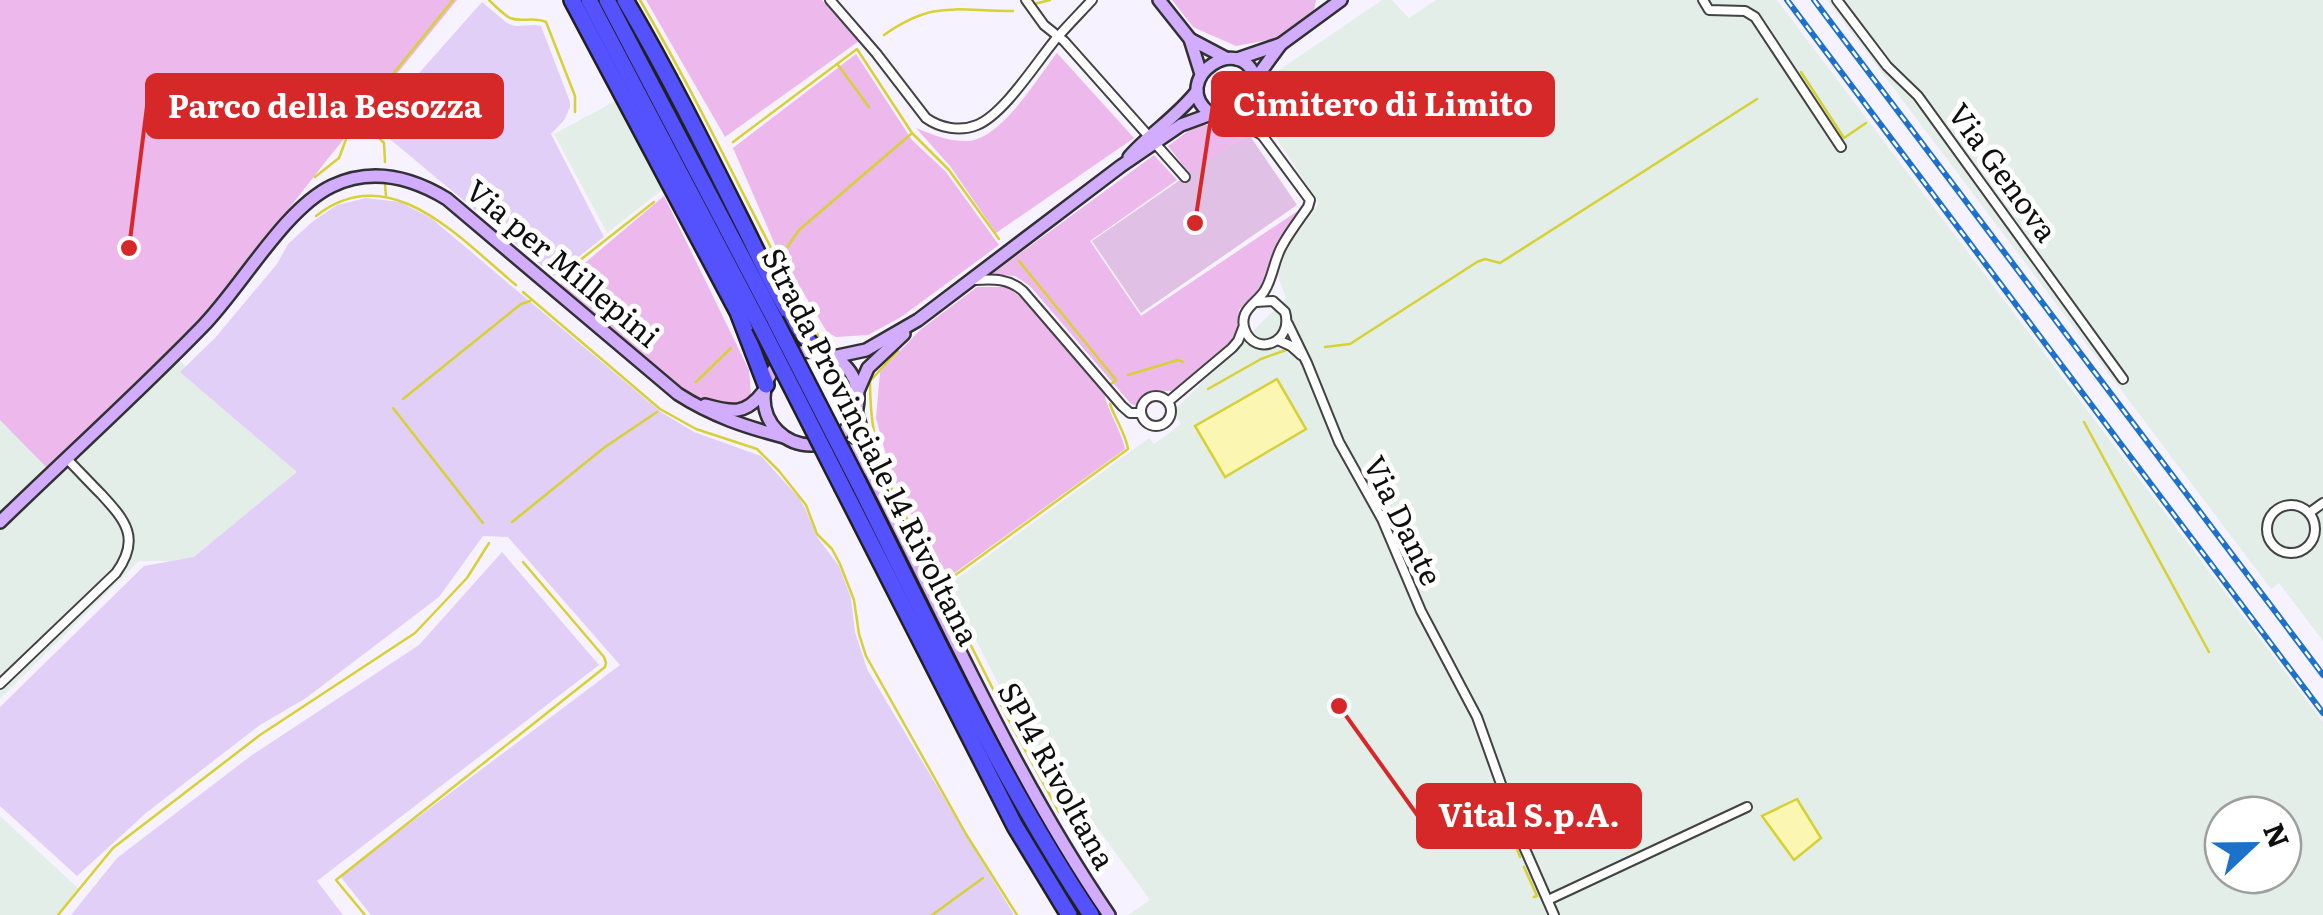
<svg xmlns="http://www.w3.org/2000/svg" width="2323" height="915" viewBox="0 0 2323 915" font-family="Literata,serif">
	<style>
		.industrial { fill: #e3eee8; fill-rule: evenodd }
		.farmland { fill: #e2cff8 }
		.green { fill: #edb8eb }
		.cemetery { fill: #e0c0e4 }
		.water { fill: #fbf6b2; stroke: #d7d134; stroke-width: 2.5 }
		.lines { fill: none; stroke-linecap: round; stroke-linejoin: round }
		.stream { stroke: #d7d134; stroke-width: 2.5 }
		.street-casing { stroke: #424242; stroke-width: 12 }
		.secondary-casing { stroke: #313131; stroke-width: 16 }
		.highway-casing { stroke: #202020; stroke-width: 20 }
		.street { stroke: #fff; stroke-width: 8 }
		.secondary { stroke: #d2adff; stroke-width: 11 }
		.highway { stroke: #5451fe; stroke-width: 15 }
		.rail-casing { stroke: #1c71cb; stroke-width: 6 }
		.rail { stroke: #fff; stroke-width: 2.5; stroke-dasharray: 8; stroke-linecap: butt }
		.highway-bridge-casing { stroke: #202020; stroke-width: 20; stroke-linecap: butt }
		.highway-bridge { stroke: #5451fe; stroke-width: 15 }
		.labels { text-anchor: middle; stroke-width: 10; stroke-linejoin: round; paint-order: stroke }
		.street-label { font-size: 30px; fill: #0f0f0f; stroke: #fff }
		.leader { fill: none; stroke: #d62828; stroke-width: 4 }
		.callout-dot { fill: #d62828; stroke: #fff; stroke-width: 4 }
		.callout { fill: #d62828; stroke: #d62828; stroke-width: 4 }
		.callout-label { font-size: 32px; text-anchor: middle; font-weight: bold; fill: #fff }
	</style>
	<rect width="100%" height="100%" fill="#f7f2ff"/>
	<g class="industrial">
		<path d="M1382,0H1392L1409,18L1436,0H1777L2323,722V915H1128L1150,900L1077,800L1061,807L948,585L1149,438L1154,444L1181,424L1173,412L1286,298L1278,276L1286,249L1319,203L1267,124L1270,93L1286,82L1276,72ZM2223,815H2283V875H2223Z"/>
		<path d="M1827,0H2323V641L2279,583L2271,589Z"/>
		<path d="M621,98L667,186L607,233L554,134Z"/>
		<path d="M171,353L310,480L210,561H139L0,699V419Z"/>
		<path d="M0,816L80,890L57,915H0Z"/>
	</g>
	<g class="farmland">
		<path d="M482,2L507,23L515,26L536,25L541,26L570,102V107L565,119L551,134L604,237L554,276L373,125Z"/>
		<path d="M366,198L400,202L431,218L661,412L694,432L761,456L799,498L805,508L817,537L839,566L851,598L855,632L867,669L1014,915H371L340,876L620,665L508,537L483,536L439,597L306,698L260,725L146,813L77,876L0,806V707L144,566L194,557L297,472L180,372L215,338L277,264L288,244L312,222L337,205Z"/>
		<path d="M502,552L599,665L317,881L343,915H71L117,858L252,755L419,645Z"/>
	</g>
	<g class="green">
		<path d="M0,0H457L326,161L191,335L52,473L0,420Z"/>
		<path d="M646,0H822L859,41L725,137Z"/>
		<path d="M1172,0H1316L1313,16L1274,39L1236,46L1193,27Z"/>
		<path d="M1057,53L1134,138L996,233L950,166L916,128C933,135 950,142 969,141C1003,137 1037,78 1057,53Z"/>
		<path d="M856,54L912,140L946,172L999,245L901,317L868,335L836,337L827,332L776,247L733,148Z"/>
		<path d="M1204,125H1219L1248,133L1190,174L1168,146L1192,128Z"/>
		<path d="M1154,155L1177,180L1090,241L1141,316L1299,210L1275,248L1266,281L1239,310L1237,331L1233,340L1178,387L1171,391H1148L1137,406L1131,404L1030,286L1015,276L992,274Z"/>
		<path d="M664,196L749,370L751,395L739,407L723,406L690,396L560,284Z"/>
		<path d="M977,287H1007L1023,299L1104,393C1108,413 1121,429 1125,449L945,580L892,477L876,418L880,372L920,330Z"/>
	</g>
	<path class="cemetery" d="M1248,133L1297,205L1141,313L1092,241Z"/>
	<g class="water">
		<path d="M1277,379L1306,429L1225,477L1195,426Z"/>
		<path d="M1797,799L1821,838L1794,860L1762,816Z"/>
	</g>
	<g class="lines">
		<g class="stream">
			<path d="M489,0C495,6 503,14 510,18C523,23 532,16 546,22L575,96V112"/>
			<path d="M640,0C705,110 756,226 819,337"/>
			<path d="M1034,4L1050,0"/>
			<path d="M884,35C934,0 954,11 1013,11"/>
			<path d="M838,65L869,107"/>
			<path d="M1801,72L1844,138L1866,123"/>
			<path d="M374,133L384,143L385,162"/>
			<path d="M733,142L857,49L912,133L949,170L999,239"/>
			<path d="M315,177L339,158L351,126L453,0"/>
			<path d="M385,184L386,196"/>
			<path d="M316,216C390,157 461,240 516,285"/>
			<path d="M784,252L799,230L911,134"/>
			<path d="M1019,261L1116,380L1111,384"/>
			<path d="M570,268L654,202"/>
			<path d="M523,292L660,409L696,429L757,449L779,471L806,505L817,534L832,549L840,564L854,600L859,634L866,656L966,834L1017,915"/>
			<path d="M1325,347L1350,344L1477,262L1485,259L1500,263L1757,99"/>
			<path d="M898,351L870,381C870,421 875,449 891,487L1006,715L1059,812"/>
			<path d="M1128,375L1178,360L1183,362"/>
			<path d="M696,382L731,348"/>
			<path d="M1208,389L1261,359L1286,350"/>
			<path d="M403,399L521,304L530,301"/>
			<path d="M393,408L483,523"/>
			<path d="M2084,422L2209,652"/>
			<path d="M512,522L605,447L657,412"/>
			<path d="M943,584L1128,449C1126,434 1115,419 1110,404"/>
			<path d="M1517,849L1520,857"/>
			<path d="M1524,867L1537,896L1534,897"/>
			<path d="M58,915L113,848L260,735L415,633L467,578L489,543"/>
			<path d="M365,915L336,880L605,667L606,663L604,657L523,562"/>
			<path d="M932,915L983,878"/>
		</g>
		<defs>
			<g id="street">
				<path d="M830,0L876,53L926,118C940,128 960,132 977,125C1004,114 1036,63 1055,40C1067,26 1080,13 1092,0"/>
				<path d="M1026,0L1044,25L1064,41L1185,177"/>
				<path d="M1703,0L1709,10L1745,11L1755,17L1841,147"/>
				<path d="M1837,0L1887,66L1918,96L2123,379"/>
				<path d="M1251,100L1262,135L1310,200L1308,207C1299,220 1289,233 1282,246C1274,260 1273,277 1265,290C1260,299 1249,305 1245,314C1243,319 1243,325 1245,330C1255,357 1294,343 1285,312L1273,301L1256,302"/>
				<path d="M1227,115L1262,135"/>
				<path d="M974,280C994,279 1008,278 1023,291L1122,406L1130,413H1141"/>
				<path d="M1288,324L1307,363L1339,442L1382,519L1421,611L1477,717L1521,840L1554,915"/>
				<path d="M1278,340L1291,346L1301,355"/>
				<circle cx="1156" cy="411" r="15"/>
				<path d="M1169,401L1232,348L1238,341L1243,328"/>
				<circle cx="2291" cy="529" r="24"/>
				<path d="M2309,513L2323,503"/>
				<path d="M0,684L116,573C141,539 126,521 101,494C89,482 78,470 66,458"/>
				<path d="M1548,900L1747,807"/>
			</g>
			<g id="secondary">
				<path d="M1159,0L1190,39L1201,74"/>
				<path d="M1190,39L1226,58"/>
				<path d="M1237,59L1281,44L1341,0"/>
				<path d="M1211,114C1165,80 1245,26 1257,84"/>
				<path d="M1129,157C1150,133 1177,117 1197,91"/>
				<circle cx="811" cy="398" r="47"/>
				<path d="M833,357L866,350L918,320L1121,166L1181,125L1211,114L1226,115L1247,103L1255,93L1262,70L1281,44"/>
				<path d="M858,391L868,368L904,334"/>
				<path d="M705,405C731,412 745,416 763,392"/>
				<path d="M856,411L872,465"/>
				<path d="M836,444L855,452L871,473C948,622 1014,776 1109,915"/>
				<path d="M0,522C68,456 138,393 203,326C242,286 284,209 332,186C372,167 411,177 447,199L678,394C712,416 746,427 784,437"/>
			</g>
			<g id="highway">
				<path d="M572,0L738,312L766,385"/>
				<path d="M589,0L760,325"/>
				<path d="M607,0L775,320"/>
				<path d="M625,0C668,73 706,150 744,226C762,262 790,324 818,352"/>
				<path d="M858,482C931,628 1000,778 1091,915"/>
				<path d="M843,488L1015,826L1069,915"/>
			</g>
		</defs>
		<use href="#street" class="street-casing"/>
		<use href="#secondary" class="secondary-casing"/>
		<use href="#highway" class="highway-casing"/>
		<use href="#street" class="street"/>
		<use href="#secondary" class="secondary"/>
		<use href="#highway" class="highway"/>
		<defs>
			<g id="rail">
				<path d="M1787,0L2323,713"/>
				<path d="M1814,0L2323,675"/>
			</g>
		</defs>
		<use href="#rail" class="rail-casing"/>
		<use href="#rail" class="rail"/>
		<defs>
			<g id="highway-bridge">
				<path d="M775,320L858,482"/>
				<path d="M760,325L843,488"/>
			</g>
		</defs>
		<use href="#highway-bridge" class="highway-bridge-casing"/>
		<use href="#highway-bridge" class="highway-bridge"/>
	</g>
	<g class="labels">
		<g class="street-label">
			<text transform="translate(2002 173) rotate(54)" y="10">Via Genova</text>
			<text transform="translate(562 264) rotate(40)" y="10">Via per Millepini</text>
			<text transform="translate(870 447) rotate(63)" y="10">Strada Provinciale 14 Rivoltana</text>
			<text transform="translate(1402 521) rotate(64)" y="10">Via Dante</text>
			<text transform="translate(1056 776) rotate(61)" y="10">SP14 Rivoltana</text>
		</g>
	</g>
	<path class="leader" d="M1195 223L1213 104M129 248L147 106M1339 706L1418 816"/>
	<g class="callout-dot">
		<circle cx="1195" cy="223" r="10"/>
		<circle cx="129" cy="248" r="10"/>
		<circle cx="1339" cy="706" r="10"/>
	</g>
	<g class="callout">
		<rect x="1213" y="73" width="340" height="62" rx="10"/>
		<rect x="147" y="75" width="355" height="62" rx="10"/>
		<rect x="1418" y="785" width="222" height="62" rx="10"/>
	</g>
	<g class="callout-label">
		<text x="1383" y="116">Cimitero di Limito</text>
		<text x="325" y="118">Parco della Besozza</text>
		<text x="1529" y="827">Vital S.p.A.</text>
	</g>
	<g transform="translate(2253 845) rotate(68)"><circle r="48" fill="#ffffff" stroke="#9f9f9f" stroke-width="2.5"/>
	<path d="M0-8L18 38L0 25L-18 38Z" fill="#1c71cb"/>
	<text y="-15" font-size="28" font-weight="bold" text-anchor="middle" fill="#0f0f0f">N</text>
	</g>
</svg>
